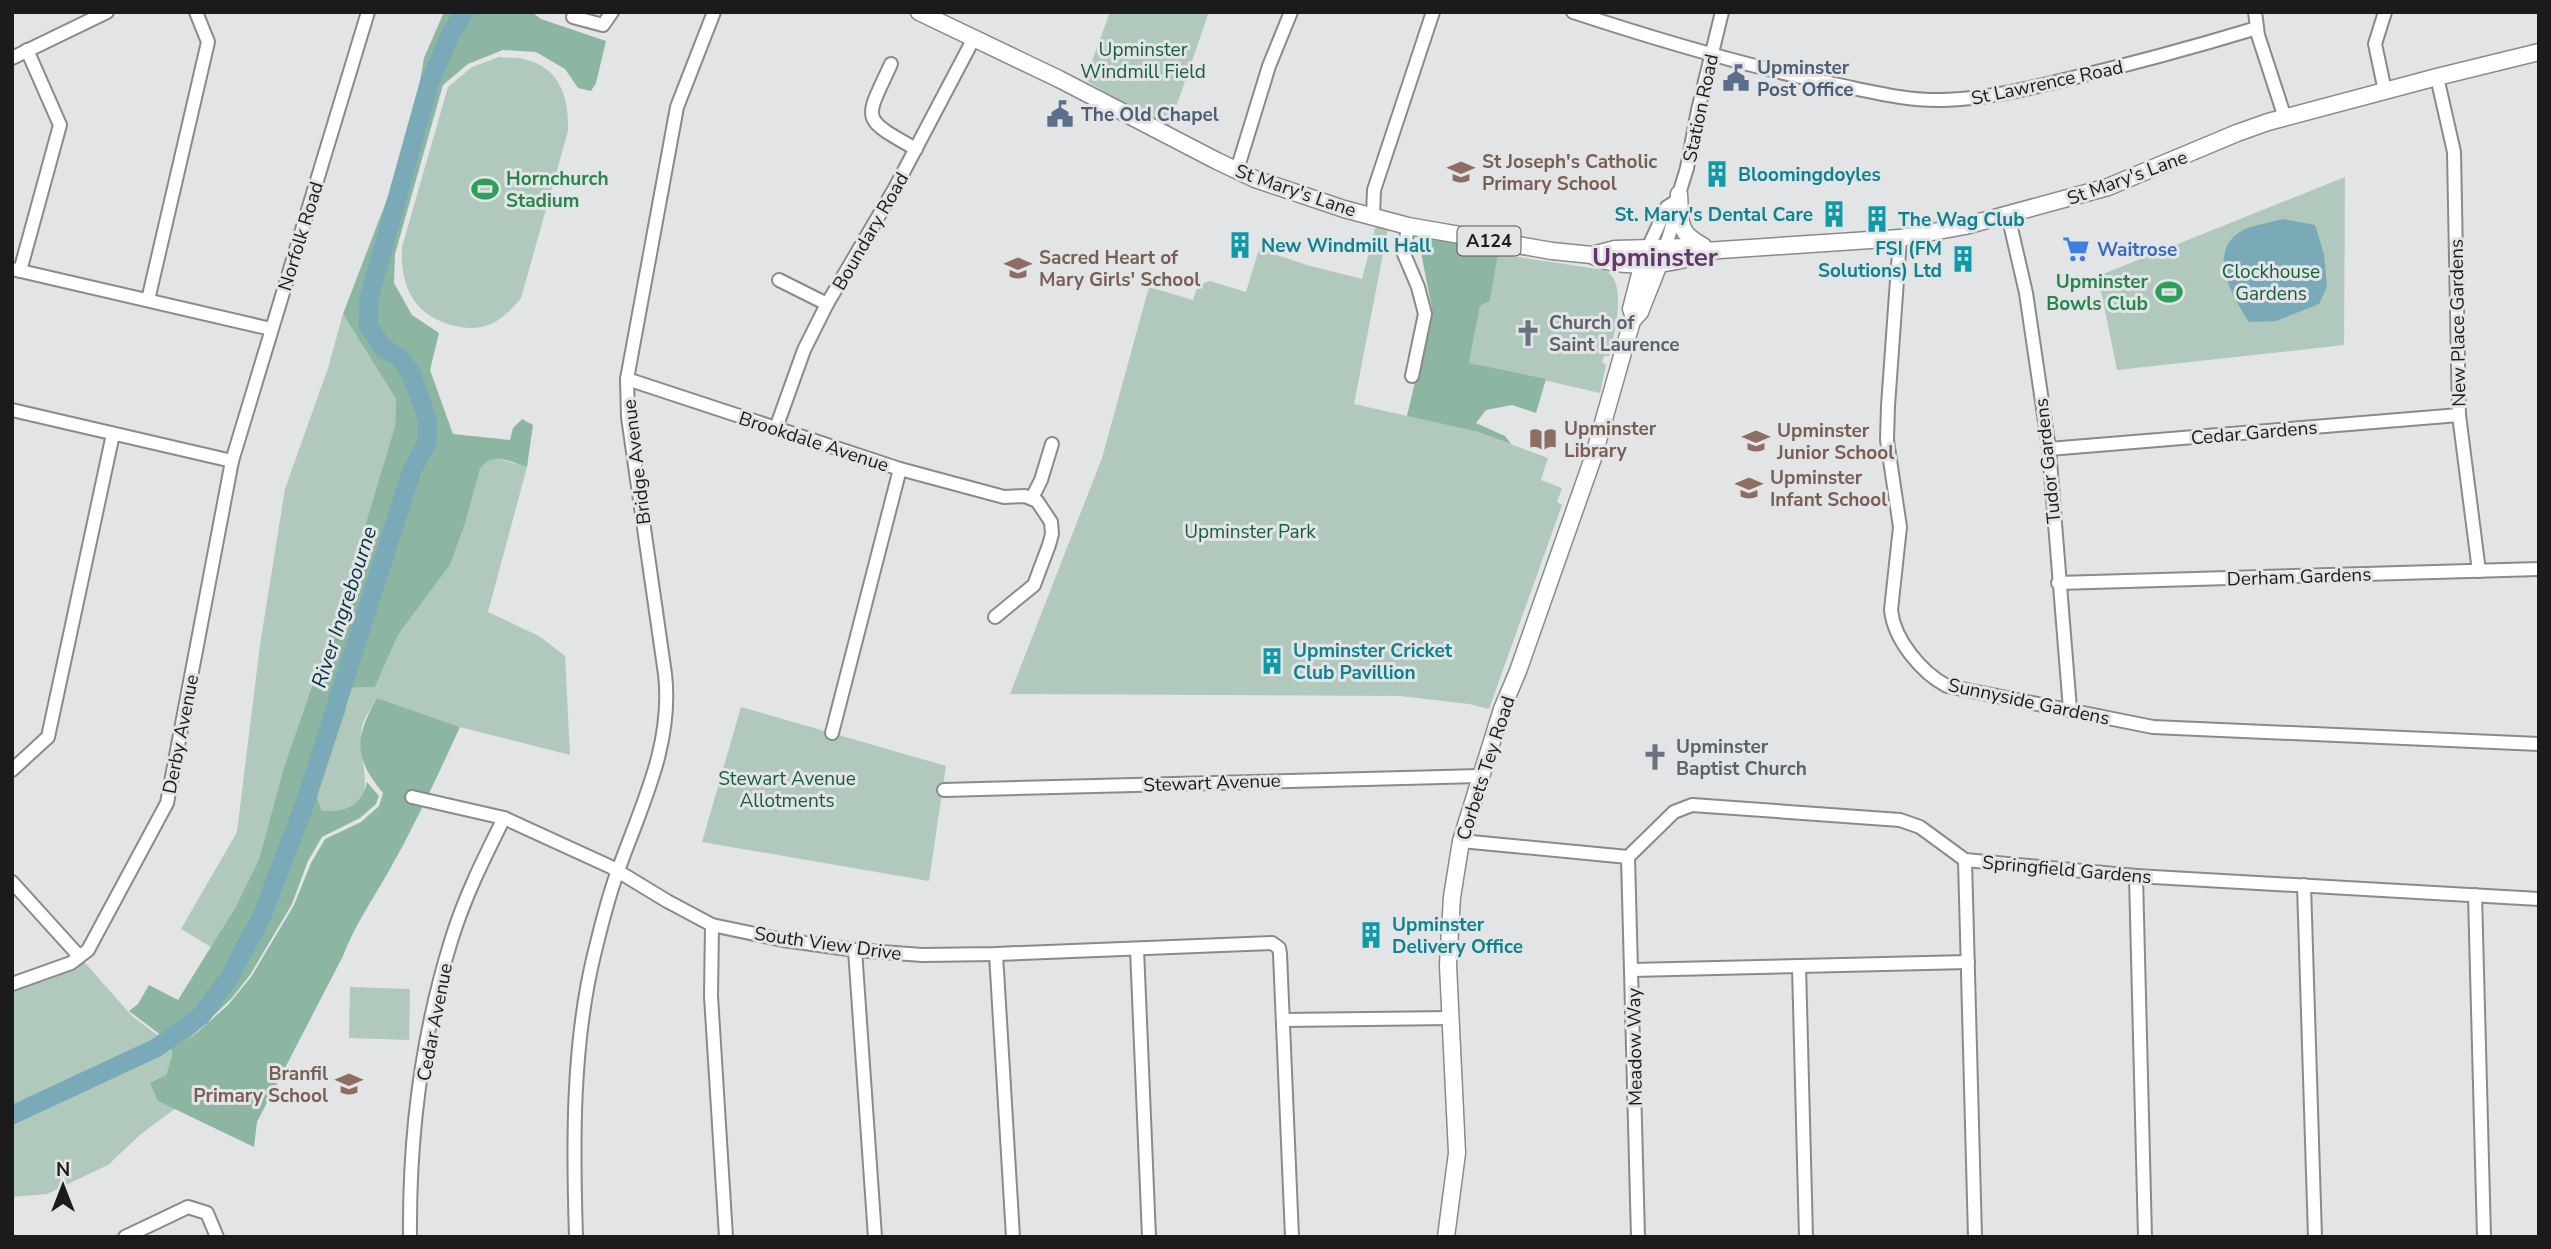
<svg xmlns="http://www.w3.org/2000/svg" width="2551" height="1249" viewBox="0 0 2551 1249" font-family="'Nunito Sans',sans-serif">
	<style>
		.green { fill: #b0c9bc }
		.forest { fill: #8cb6a1 }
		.water { fill: #7aaab8 }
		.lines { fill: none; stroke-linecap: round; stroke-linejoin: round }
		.river { stroke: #7aaab8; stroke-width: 19 }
		.minor-casing { stroke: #8a8a8c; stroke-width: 16 }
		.major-casing { stroke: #8a8a8c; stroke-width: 19 }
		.minor { stroke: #fff; stroke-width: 12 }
		.major { stroke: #fff; stroke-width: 16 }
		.labels { text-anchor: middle; stroke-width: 6; stroke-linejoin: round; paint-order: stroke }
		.shield { fill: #e3e4e5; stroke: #575758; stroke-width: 2 }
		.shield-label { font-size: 18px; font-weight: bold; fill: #1b1b1b }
		.park-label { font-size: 19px; fill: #155e42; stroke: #e3e4e5 }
		.service-label { font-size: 19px; font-weight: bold; fill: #4e5e75; stroke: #e3e4e5; text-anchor: start }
		.street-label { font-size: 19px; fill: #1b1b1b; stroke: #e3e4e5 }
		.education-label { font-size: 19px; font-weight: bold; fill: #785e54; stroke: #e3e4e5; text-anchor: start }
		.culture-label { font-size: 19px; font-weight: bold; fill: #0d838f; stroke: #e3e4e5; text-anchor: start }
		.leisure-label { font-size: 19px; font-weight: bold; fill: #27864d; stroke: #e3e4e5; text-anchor: start }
		.shop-label { font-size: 19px; font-weight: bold; fill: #366cbe; stroke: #e3e4e5; text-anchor: start }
		.worship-label { font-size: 19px; font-weight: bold; fill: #5b616d; stroke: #e3e4e5; text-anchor: start }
		.water-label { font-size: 21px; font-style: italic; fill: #073541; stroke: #e3e4e5 }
		.district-label { font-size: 26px; font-weight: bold; fill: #65366a; stroke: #e3e4e5 }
	</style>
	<rect width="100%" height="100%" fill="#e3e4e5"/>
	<g class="green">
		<path d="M1110,12H1209L1168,130L1085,80Z"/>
		<path d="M499,57C508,58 518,57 527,60C561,69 569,99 568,131L521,298C513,308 505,317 493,323C481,329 467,329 455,326C414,316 400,287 402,247L448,87L472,67Z"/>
		<path d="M2345,177L2344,345L2117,370L2098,276Z"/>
		<path d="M1376,225L1388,228L1354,404L1478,432L1548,458L1541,480L1562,488L1557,502L1562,505L1489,709L1469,704L1400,696L1010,694L1102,458L1149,287L1193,300L1198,285L1210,281L1246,292L1259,249L1310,266L1362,279Z"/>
		<path d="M1498,254L1604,270C1629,279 1614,336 1609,356H1604L1602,362L1606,365L1600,393L1469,363L1480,306L1490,301Z"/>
		<path d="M343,314L396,399L395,426L349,579L284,767L259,859L235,908L211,947L181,929L237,832L260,645L285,489L328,368Z"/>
		<path d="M493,457L527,467L488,612L539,636L565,656L570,755L460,727L377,698C372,707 364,718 362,727C355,765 390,815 322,811L317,797L346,710L348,688L375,687L398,635L450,565L465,524L480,468L485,461Z"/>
		<path d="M741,707L946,766L929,881L702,842Z"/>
		<path d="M79,956L132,1016L168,1043L172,1056L158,1101L176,1108L141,1134L108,1165L47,1194L12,1197V984Z"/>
		<path d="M350,987L410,989L409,1040L349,1038Z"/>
	</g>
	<g class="forest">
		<path d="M444,12H532L541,19L606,41L596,83L591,91L578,88L565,69L536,52L503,50L468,64L443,85L395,254L394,283L412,315L439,333L430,370L453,434L510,440L513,428L522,419L533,425L527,467C510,462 492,450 480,469L465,524L450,565L398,635L375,687L348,688L346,710L317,797L322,811C346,812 361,807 367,782L379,796L376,804L360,818L322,837L308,861L292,904L250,975L232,998L185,1043L228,1005L251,977L294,905L311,863L325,839L361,822L379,806L383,793C353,757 355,737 377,698L460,727C438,775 416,823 390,869C374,898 355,924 343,956L257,1122L254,1147L158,1101L150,1083L166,1075L172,1056L170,1042L129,1011L138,1004L149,985L178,1000L235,908L259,859L284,767L349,579L395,426L396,399L343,314L394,181L418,93L424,58Z"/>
		<path d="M1417,232L1498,254L1490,301L1480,306L1469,363L1546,379L1536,413L1512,405L1486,410L1476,423L1505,436L1511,444L1478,432L1407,416L1432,309Z"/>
	</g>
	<path class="water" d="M2283,219L2315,225L2324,254L2327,287L2319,304L2276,321L2249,322C2230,293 2203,245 2250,227C2261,224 2272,222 2283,219Z"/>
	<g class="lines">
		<path class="river" d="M12,1115L156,1048L201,1016L229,978L262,916L305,803L412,470L427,443V418L411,373L399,357L383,348L368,325L369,299L429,84L450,35L464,12"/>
		<defs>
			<g id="minor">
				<path d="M1573,12C1658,40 1745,66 1833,84C1869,91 1906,101 1943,100C1985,99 2027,89 2068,79C2132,64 2194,47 2257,28"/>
				<path d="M2255,12L2258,35L2285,118"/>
				<path d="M2385,12L2375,44L2385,91"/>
				<path d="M573,17L603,25L612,12"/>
				<path d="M12,58L107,12"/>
				<path d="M891,64C865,121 859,117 916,149"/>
				<path d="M2437,77L2454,152L2459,415L2479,571"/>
				<path d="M1237,170L1269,66L1291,12"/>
				<path d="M2008,215L2026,293L2049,449L2070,709"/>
				<path d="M1373,216L1374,190L1433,12"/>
				<path d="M1408,226L1404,254L1418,287L1425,314L1412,376"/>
				<path d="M1900,238L1888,406L1887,440L1900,527L1891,610C1894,640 1922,673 1947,686L2153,727L2539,744"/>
				<path d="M1665,249L1677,209"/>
				<path d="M1647,250L1667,207L1675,202L1679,194L1687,168L1698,110L1722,12"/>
				<path d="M12,269L271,329"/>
				<path d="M20,271L60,125L27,50"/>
				<path d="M779,280L827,304"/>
				<path d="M148,300L208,42L196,12"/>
				<path d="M627,379L900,469L1004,497L1025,496L1037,501L1051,522L1052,534L1049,545L1034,585L995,617"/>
				<path d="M12,410L232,461"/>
				<path d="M776,428L804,350L827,304L895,188L974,38"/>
				<path d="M2049,449L2459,415"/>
				<path d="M1032,498L1041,480L1052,444"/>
				<path d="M2058,583L2539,569"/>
				<path d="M832,733L900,469"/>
				<path d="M12,770L48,737L113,434"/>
				<path d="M944,790L1480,776"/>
				<path d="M412,797L504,818L611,867L667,901L712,925L783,940L855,950L922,955L996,954L1272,943L1279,948L1280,954L1292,1237"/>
				<path d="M1461,841L1628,857L1674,812L1692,805L1900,820L1920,827L1965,860L2136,876L2539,899"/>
				<path d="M1628,857L1638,1237"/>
				<path d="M1965,860L1975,1237"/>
				<path d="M2136,876L2145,1237"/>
				<path d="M12,882L79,956"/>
				<path d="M2304,885L2315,1237"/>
				<path d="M2475,895L2484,1237"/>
				<path d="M712,925L711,996L726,1237"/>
				<path d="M1137,949L1149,1237"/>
				<path d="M855,950L875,1237"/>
				<path d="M996,954L1013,1237"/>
				<path d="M1799,966L1806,1237"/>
				<path d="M1632,970L1968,962"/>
				<path d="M12,984L71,963L88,950L167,803L232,461L368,12"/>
				<path d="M1284,1020L1450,1018"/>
				<path d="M125,1237L188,1207L207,1213L217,1237"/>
				<path d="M410,1237C409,1138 422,1035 451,941C464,898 484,858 504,818"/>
				<path d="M576,1237C573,1144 572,1046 594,955C601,927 608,896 619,868C642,804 673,744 665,674L628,417L627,379L677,107L714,12"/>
			</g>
			<g id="major">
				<path d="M919,12L1059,79L1217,161L1255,179L1344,209L1408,226L1552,251L1592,255L1615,249L1691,247L1705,251L1900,238L1965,226L2108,187L2237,133L2268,122L2437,77L2539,52"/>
				<path d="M1679,194C1681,221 1676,232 1703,246"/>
				<path d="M1592,255C1616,270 1682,266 1705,251"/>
				<path d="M1634,317L1631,309L1645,255"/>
				<path d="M1446,1237L1457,1153L1448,965L1452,897L1461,841L1502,709L1518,671L1593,458L1632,321L1640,312L1665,249"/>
			</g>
		</defs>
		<use href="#minor" class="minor-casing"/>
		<use href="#major" class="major-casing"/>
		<use href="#minor" class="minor"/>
		<use href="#major" class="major"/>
	</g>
	<defs>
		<symbol id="civic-bare" viewBox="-9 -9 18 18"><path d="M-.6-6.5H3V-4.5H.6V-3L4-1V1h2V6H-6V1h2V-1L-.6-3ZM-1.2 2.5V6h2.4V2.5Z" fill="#5c6f8a" stroke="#e3e4e5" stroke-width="2.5" paint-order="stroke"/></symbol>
		<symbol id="school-bare" viewBox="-9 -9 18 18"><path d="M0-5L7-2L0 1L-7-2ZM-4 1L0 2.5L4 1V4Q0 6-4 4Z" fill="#8d6e63" stroke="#e3e4e5" stroke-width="2.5" paint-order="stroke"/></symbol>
		<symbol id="building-bare" viewBox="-9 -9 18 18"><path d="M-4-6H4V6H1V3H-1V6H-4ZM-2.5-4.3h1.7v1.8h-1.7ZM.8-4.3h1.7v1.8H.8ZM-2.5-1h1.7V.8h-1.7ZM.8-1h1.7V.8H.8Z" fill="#0f9aa8" stroke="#e3e4e5" stroke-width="2.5" paint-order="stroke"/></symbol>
		<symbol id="stadium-bare" viewBox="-9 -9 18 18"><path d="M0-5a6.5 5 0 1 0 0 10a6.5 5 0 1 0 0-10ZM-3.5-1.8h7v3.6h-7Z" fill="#2e9e5b" stroke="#e3e4e5" stroke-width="2.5" paint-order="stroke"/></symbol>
		<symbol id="supermarket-bare" viewBox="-9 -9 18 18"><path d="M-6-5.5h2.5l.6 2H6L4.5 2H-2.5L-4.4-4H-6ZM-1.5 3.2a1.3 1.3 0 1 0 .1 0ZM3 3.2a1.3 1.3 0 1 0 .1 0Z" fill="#3f7fe0" stroke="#e3e4e5" stroke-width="2.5" paint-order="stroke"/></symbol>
		<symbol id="church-bare" viewBox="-9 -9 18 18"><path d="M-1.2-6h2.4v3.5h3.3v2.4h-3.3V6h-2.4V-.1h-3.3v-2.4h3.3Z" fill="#6b7280" stroke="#e3e4e5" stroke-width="2.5" paint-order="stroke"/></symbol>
		<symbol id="library-bare" viewBox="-9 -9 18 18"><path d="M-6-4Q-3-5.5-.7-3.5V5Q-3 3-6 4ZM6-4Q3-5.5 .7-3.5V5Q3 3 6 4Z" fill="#8d6e63" stroke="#e3e4e5" stroke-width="2.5" paint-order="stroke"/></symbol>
	</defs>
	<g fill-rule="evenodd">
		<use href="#civic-bare" x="1717" y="59" width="38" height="38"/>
		<use href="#civic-bare" x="1041" y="95" width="38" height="38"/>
		<use href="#school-bare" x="1442" y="153" width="38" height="38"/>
		<use href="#building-bare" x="1698" y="155" width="38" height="38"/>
		<use href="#stadium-bare" x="466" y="170" width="38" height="38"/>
		<use href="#building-bare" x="1815" y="195" width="38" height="38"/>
		<use href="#building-bare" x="1858" y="200" width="38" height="38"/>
		<use href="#building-bare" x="1221" y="226" width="38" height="38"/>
		<use href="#supermarket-bare" x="2057" y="230" width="38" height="38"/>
		<use href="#building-bare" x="1944" y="240" width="38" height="38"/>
		<use href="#school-bare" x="999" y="249" width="38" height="38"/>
		<use href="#stadium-bare" x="2150" y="273" width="38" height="38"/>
		<use href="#church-bare" x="1509" y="314" width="38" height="38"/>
		<use href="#library-bare" x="1524" y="420" width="38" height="38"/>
		<use href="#school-bare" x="1737" y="422" width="38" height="38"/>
		<use href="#school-bare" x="1730" y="469" width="38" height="38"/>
		<use href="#building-bare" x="1253" y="642" width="38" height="38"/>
		<use href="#church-bare" x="1636" y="738" width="38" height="38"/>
		<use href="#building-bare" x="1352" y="916" width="38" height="38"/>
		<use href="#school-bare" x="330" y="1065" width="38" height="38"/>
	</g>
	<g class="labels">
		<rect class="shield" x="1457.5" y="226.5" width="63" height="29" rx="5"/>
		<g class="shield-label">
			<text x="1489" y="247">A124</text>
		</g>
		<g class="park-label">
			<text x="1143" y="56">Upminster<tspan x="1143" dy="22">Windmill Field</tspan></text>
			<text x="2271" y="278">Clockhouse<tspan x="2271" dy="22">Gardens</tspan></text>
			<text x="1250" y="538">Upminster Park</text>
			<text x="787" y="785">Stewart Avenue<tspan x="787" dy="22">Allotments</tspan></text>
		</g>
		<g class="service-label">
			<text x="1757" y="74">Upminster<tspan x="1757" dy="22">Post Office</tspan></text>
			<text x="1081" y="121">The Old Chapel</text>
		</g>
		<g class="street-label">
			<text transform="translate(2047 82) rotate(-12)" y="7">St Lawrence Road</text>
			<text transform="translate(1700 108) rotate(-78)" y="7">Station Road</text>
			<text transform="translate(2127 177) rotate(-20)" y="7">St Mary's Lane</text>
			<text transform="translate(1296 190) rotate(19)" y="7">St Mary's Lane</text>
			<text transform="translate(870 231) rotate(-60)" y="7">Boundary Road</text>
			<text transform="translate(300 236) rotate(-73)" y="7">Norfolk Road</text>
			<text transform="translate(2457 323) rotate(-91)" y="7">New Place Gardens</text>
			<text transform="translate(2254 432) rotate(-5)" y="7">Cedar Gardens</text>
			<text transform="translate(814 441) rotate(18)" y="7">Brookdale Avenue</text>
			<text transform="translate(2047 461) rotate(-96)" y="7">Tudor Gardens</text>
			<text transform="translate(636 462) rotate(-97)" y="7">Bridge Avenue</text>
			<text transform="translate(2299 576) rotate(-2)" y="7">Derham Gardens</text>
			<text transform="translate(2029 701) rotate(12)" y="7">Sunnyside Gardens</text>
			<text transform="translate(180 734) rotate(-79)" y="7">Derby Avenue</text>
			<text transform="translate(1485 768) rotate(-72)" y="7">Corbets Tey Road</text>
			<text transform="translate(1212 782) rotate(-2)" y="7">Stewart Avenue</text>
			<text transform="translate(2067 869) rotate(5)" y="7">Springfield Gardens</text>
			<text transform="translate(828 943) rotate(8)" y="7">South View Drive</text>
			<text transform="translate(434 1022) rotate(-79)" y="7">Cedar Avenue</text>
			<text transform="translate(1634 1047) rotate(-91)" y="7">Meadow Way</text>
		</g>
		<g class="education-label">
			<text x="1482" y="168">St Joseph's Catholic<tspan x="1482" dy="22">Primary School</tspan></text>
			<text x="1039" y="264">Sacred Heart of<tspan x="1039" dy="22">Mary Girls' School</tspan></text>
			<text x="1564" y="435">Upminster<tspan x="1564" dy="22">Library</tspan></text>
			<text x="1777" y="437">Upminster<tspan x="1777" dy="22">Junior School</tspan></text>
			<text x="1770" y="484">Upminster<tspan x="1770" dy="22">Infant School</tspan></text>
			<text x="328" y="1080" text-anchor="end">Branfil<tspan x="328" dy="22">Primary School</tspan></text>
		</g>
		<g class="culture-label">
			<text x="1738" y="181">Bloomingdoyles</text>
			<text x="1813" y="221" text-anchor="end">St. Mary's Dental Care</text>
			<text x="1898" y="226">The Wag Club</text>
			<text x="1261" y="252">New Windmill Hall</text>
			<text x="1942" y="255" text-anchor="end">FSI (FM<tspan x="1942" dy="22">Solutions) Ltd</tspan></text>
			<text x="1293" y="657">Upminster Cricket<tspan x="1293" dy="22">Club Pavillion</tspan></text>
			<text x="1392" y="931">Upminster<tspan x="1392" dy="22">Delivery Office</tspan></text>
		</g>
		<g class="leisure-label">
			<text x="506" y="185">Hornchurch<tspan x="506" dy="22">Stadium</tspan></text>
			<text x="2148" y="288" text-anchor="end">Upminster<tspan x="2148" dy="22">Bowls Club</tspan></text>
		</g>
		<g class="shop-label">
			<text x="2097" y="256">Waitrose</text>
		</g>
		<g class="worship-label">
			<text x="1549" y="329">Church of<tspan x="1549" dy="22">Saint Laurence</tspan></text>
			<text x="1676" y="753">Upminster<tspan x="1676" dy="22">Baptist Church</tspan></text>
		</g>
		<g class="water-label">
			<text transform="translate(344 607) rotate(-72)" y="7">River Ingrebourne</text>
		</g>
		<g class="district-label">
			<text x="1655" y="266">Upminster</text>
		</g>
	</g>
	<rect width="2551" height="1249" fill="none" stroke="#1b1b1b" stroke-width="28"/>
	<g transform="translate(63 1186)" stroke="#e3e4e5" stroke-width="5" paint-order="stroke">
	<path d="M0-5L12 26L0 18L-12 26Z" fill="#1b1b1b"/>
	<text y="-10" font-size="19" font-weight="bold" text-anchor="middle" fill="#1b1b1b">N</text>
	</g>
</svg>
